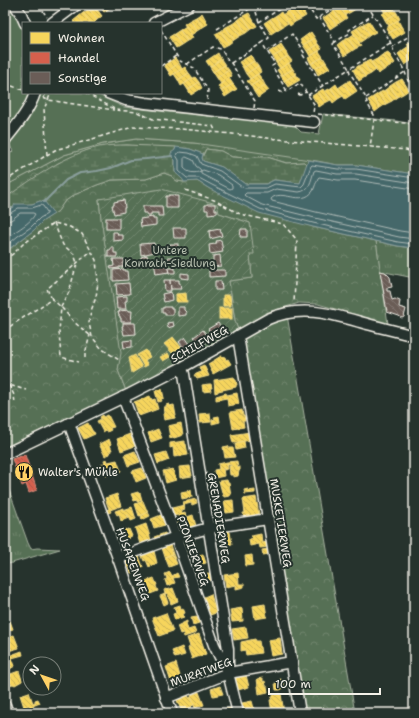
<svg xmlns="http://www.w3.org/2000/svg" width="419" height="718" viewBox="0 0 419 718" font-family="'Shantell Sans',sans-serif">
	<style>
		.grass { fill: url(#grass-tufts); stroke: #a5b09e }
		.forest { fill: url(#forest-crowns); stroke: #a5b09e }
		.wetland { fill: url(#wetland-marsh); stroke: #a5b09e }
		.park { fill: #567055; stroke: #a5b09e }
		.garden { fill: url(#garden-furrows); stroke: #a5b09e }
		.water { fill: #44676a; stroke: #8a9e9c }
		.homes { fill: url(#homes-back-hatch); stroke: #f5dd86 }
		.shops { fill: url(#shops-back-hatch); stroke: #df8c7c }
		.lines { fill: none; stroke-linecap: round; stroke-linejoin: round }
		.shore { stroke: #aebab6; stroke-width: 1 }
		.stream { stroke: #8a9e9c; stroke-width: 2 }
		.building { fill: url(#building-back-hatch); stroke: #f4f1e8 }
		.minor-casing { stroke: #f4f1e8; stroke-width: 13 }
		.path { stroke: #f4f1e8; stroke-width: 1.5; stroke-dasharray: 4 3; stroke-linecap: butt }
		.minor { stroke: #26332d; stroke-width: 10 }
		.labels { text-anchor: middle; stroke-width: 4; stroke-linejoin: round; paint-order: stroke }
		.park-label { font-size: 11px; fill: #b5bdad; stroke: #26332d }
		.street-label { font-size: 11px; fill: #f4f1e8; stroke: #26332d }
		.poi-label { font-size: 11px; fill: #f4f1e8; stroke: #26332d; text-anchor: start }
	</style>
	<defs>
		<pattern id="grass-tufts" width="24" height="20" patternUnits="userSpaceOnUse"><rect width="24" height="20" fill="#567055"/><path d="M3 7l-1-3M5 7V3M7 7l1-3M15 17l-1-3M17 17v-4M19 17l1-3" fill="none" stroke="#6f856d"/></pattern>
		<pattern id="forest-crowns" width="20" height="18" patternUnits="userSpaceOnUse"><rect width="20" height="18" fill="#567055"/><path d="M2 6a3 3 0 1 1 6 0M12 15a3 3 0 1 1 6 0" fill="none" stroke="#6f856d"/></pattern>
		<pattern id="wetland-marsh" width="20" height="14" patternUnits="userSpaceOnUse"><rect width="20" height="14" fill="#567055"/><path d="M1 5h8M5 5V1M11 12h8M15 12V8" fill="none" stroke="#6f856d"/></pattern>
		<pattern id="garden-furrows" width="10" height="10" patternUnits="userSpaceOnUse"><rect width="10" height="10" fill="#567055"/><path d="M-1 1l2-2M0 10L10 0M9 11l2-2" fill="none" stroke="#6f856d"/></pattern>
		<pattern id="homes-back-hatch" width="6" height="6" patternUnits="userSpaceOnUse"><rect width="6" height="6" fill="#f6d55c"/><path d="M-1 5l2 2M0 0l6 6M5-1l2 2" fill="none" stroke="#cbb256"/></pattern>
		<pattern id="shops-back-hatch" width="6" height="6" patternUnits="userSpaceOnUse"><rect width="6" height="6" fill="#d6604d"/><path d="M-1 5l2 2M0 0l6 6M5-1l2 2" fill="none" stroke="#a5584b"/></pattern>
		<pattern id="building-back-hatch" width="6" height="6" patternUnits="userSpaceOnUse"><rect width="6" height="6" fill="#6a5d57"/><path d="M-1 5l2 2M0 0l6 6M5-1l2 2" fill="none" stroke="#80756f"/></pattern>
	</defs>
	<rect width="100%" height="100%" fill="#26332d"/>
	<filter id="ink" filterUnits="userSpaceOnUse"><feTurbulence type="fractalNoise" baseFrequency=".025" numOctaves="2"/><feDisplacementMap in="SourceGraphic" scale="8" xChannelSelector="R" yChannelSelector="G"/><feConvolveMatrix kernelMatrix="1 2 1 2 8 2 1 2 1" color-interpolation-filters="sRGB"/></filter>
	<g filter="url(#ink)">
		<g class="grass">
			<path d="M376,241L397,246L414,248V278L380,271Z"/>
			<path d="M5,479L28,543L31,549L37,548L60,549L5,565V548H7L8,543L5,537Z"/>
		</g>
		<g class="forest">
			<path d="M136,139L194,143L306,155L308,160L307,165L304,162L287,163L267,157H258L248,158L232,157L221,151L206,149L203,154L190,149L172,147H154L127,145L100,147L86,151L58,163L5,198V186L64,155L103,144Z"/>
			<path d="M164,173L172,176L174,179L177,181L184,182L197,181L210,189L313,227L376,241L388,324L318,304L299,303L269,312L238,330L235,321L229,281L252,278L250,254V223L219,213L99,199L101,218L122,353L118,370L126,391L5,447V252L34,230L43,221L58,211L64,202L74,195L97,185L112,180L146,179Z"/>
			<path d="M287,315L355,713H303L242,339L245,335Z"/>
		</g>
		<g class="wetland">
			<path d="M127,145L176,147L175,150L171,156L175,160V172C177,175 183,178 184,182L177,181L174,179L172,176L164,173L146,179L112,180L97,185L74,195L64,202L58,211L54,214L46,204L40,201L32,204L24,205L10,208L5,215V198C34,178 64,155 99,147C108,145 118,145 127,145Z"/>
			<path d="M206,149L221,151L232,157L248,158L258,157H267L286,163L304,162L307,165L300,183L274,180L266,184H245L222,167L203,161L202,158Z"/>
		</g>
		<g class="park">
			<path d="M5,5H11L23,27V93H32L10,129L5,132Z"/>
			<path d="M38,93H95L106,99L124,107L167,112L293,124L301,132L319,134L323,114L396,121L414,124V174L356,165H338L317,161L194,143L136,139L103,144L64,155L5,186V159L13,151L9,144Z"/>
		</g>
		<path class="garden" d="M161,189L217,204L219,213L250,223L254,254H250L252,278L229,281L235,321L238,330L126,391L118,370L121,353L101,218L99,199Z"/>
		<g class="water">
			<path d="M176,147L190,149L203,154L202,158L203,161L222,167L245,184H266L274,180L300,183L308,160L338,165H356L414,174V248L398,246L313,227L259,213L210,189L197,181L184,182C183,178 177,175 175,172V160L171,156V153L175,150Z"/>
			<path d="M40,201L45,202L54,214L43,221L34,230L5,252V215L10,208H13L15,204H32Z"/>
		</g>
		<g class="homes">
			<path d="M94,5L102,16L97,20L89,9Z"/>
			<path d="M99,5H107L110,8L104,12Z"/>
			<path d="M298,5H300L306,16L301,19L293,8Z"/>
			<path d="M339,5H347L351,12L345,15Z"/>
			<path d="M347,5H355L357,8L351,12Z"/>
			<path d="M384,5H396L385,13L381,7Z"/>
			<path d="M340,7L347,18L341,22L334,11Z"/>
			<path d="M393,7L397,13L385,20L382,14Z"/>
			<path d="M293,8L301,19L295,22L288,11Z"/>
			<path d="M89,9L97,20L94,23H91L83,13Z"/>
			<path d="M288,11L295,22L290,26L282,15Z"/>
			<path d="M334,11L341,22L336,25L329,14Z"/>
			<path d="M281,12L288,23L282,27L275,16Z"/>
			<path d="M83,13L91,23H83L78,17Z"/>
			<path d="M202,13L208,24L203,27L196,17Z"/>
			<path d="M249,13L257,26L251,29L243,16Z"/>
			<path d="M397,13L400,19L389,26L385,20Z"/>
			<path d="M329,14L336,25L330,29L323,18Z"/>
			<path d="M243,16L251,29L246,33L238,20Z"/>
			<path d="M275,16L282,27L277,30L270,19Z"/>
			<path d="M78,17L83,23H75L73,21Z"/>
			<path d="M196,17L203,27L197,31L190,20Z"/>
			<path d="M270,19L277,30L271,34L264,23Z"/>
			<path d="M190,20L197,31L191,35L184,24Z"/>
			<path d="M238,20L246,33L240,36L232,24Z"/>
			<path d="M398,20L401,26L389,33L386,28Z"/>
			<path d="M369,21L376,32L370,35L363,24Z"/>
			<path d="M232,24L240,36L234,40L226,27Z"/>
			<path d="M363,24L370,35L365,39L357,28Z"/>
			<path d="M186,26L193,38L187,41L180,30Z"/>
			<path d="M401,26L405,32L393,39L389,33Z"/>
			<path d="M226,27L234,40L229,44L221,31Z"/>
			<path d="M357,28L365,39L359,43L352,31Z"/>
			<path d="M180,30L187,41L181,45L174,34Z"/>
			<path d="M221,31L229,44L223,47L215,34Z"/>
			<path d="M311,32L315,38L303,45L300,40Z"/>
			<path d="M174,34L181,45L176,48L169,37Z"/>
			<path d="M354,34L361,46L355,49L348,38Z"/>
			<path d="M315,38L318,44L307,51L303,45Z"/>
			<path d="M348,38L355,49L349,53L342,41Z"/>
			<path d="M413,40L414,42V54L407,44Z"/>
			<path d="M342,41L349,53L344,56L337,45Z"/>
			<path d="M281,44L285,50L273,57L269,52Z"/>
			<path d="M318,44L322,49L310,56L307,51Z"/>
			<path d="M409,46L414,54V59L411,61L403,50Z"/>
			<path d="M285,50L288,56L276,63L273,57Z"/>
			<path d="M403,50L411,61L405,65L398,54Z"/>
			<path d="M319,51L323,57L311,64L308,58Z"/>
			<path d="M388,52L395,63L390,67L382,55Z"/>
			<path d="M218,53L221,59L210,67L206,61Z"/>
			<path d="M251,55L254,61L243,68L239,62Z"/>
			<path d="M382,55L390,67L384,70L377,59Z"/>
			<path d="M288,56L292,61L280,69L276,63Z"/>
			<path d="M323,57L326,62L315,69L311,64Z"/>
			<path d="M175,58L179,63L168,71L164,65Z"/>
			<path d="M221,59L225,65L213,72L210,67Z"/>
			<path d="M377,59L384,70L378,74L371,62Z"/>
			<path d="M370,60L376,70L371,74L364,63Z"/>
			<path d="M254,61L258,66L246,74L243,68Z"/>
			<path d="M326,62L330,68L318,75L315,69Z"/>
			<path d="M179,63L182,69L171,76L168,71Z"/>
			<path d="M289,63L293,69L281,76L277,70Z"/>
			<path d="M364,63L371,74L365,77L358,66Z"/>
			<path d="M225,65L229,70L217,78L213,72Z"/>
			<path d="M258,66L261,72L250,79L246,74Z"/>
			<path d="M358,66L365,77L359,81L353,70Z"/>
			<path d="M185,67L189,73L178,80L174,74Z"/>
			<path d="M293,69L296,74L284,81L281,76Z"/>
			<path d="M229,70L232,76L221,84L217,78Z"/>
			<path d="M189,73L193,78L181,86L178,80Z"/>
			<path d="M258,74L262,79L251,86L247,81Z"/>
			<path d="M296,74L300,80L288,87L284,81Z"/>
			<path d="M195,77L199,82L188,90L184,84Z"/>
			<path d="M229,78L233,84L221,91L218,86Z"/>
			<path d="M262,79L265,85L254,92L251,86Z"/>
			<path d="M402,79L409,90L403,94L396,82Z"/>
			<path d="M350,80L357,91L351,95L344,84Z"/>
			<path d="M199,82L202,88L191,95L188,90Z"/>
			<path d="M396,82L403,94L397,97L390,86Z"/>
			<path d="M233,84L237,89L225,97L221,91Z"/>
			<path d="M336,84L343,96L338,99L331,88Z"/>
			<path d="M344,84L351,95L345,99L338,88Z"/>
			<path d="M265,85L269,90L258,98L254,92Z"/>
			<path d="M390,86L397,97L392,101L385,90Z"/>
			<path d="M331,88L338,99L333,103L325,91Z"/>
			<path d="M323,89L331,100L325,103L318,92Z"/>
			<path d="M385,90L392,101L386,104L379,93Z"/>
			<path d="M318,92L325,103L319,107L312,96Z"/>
			<path d="M379,93L386,104L380,108L373,97Z"/>
			<path d="M373,97L380,108L375,112L368,100Z"/>
			<path d="M186,293L187,302H176V294Z"/>
			<path d="M223,295H230L231,306H223Z"/>
			<rect x="219" y="308" width="13" height="11"/>
			<path d="M173,337L181,347L172,353L164,344Z"/>
			<path d="M146,350L150,357L145,360L148,365L144,367L137,355Z"/>
			<path d="M168,353L170,357L163,361L160,357Z"/>
			<path d="M135,355L142,367L132,373L129,358Z"/>
			<path d="M221,356L225,357L226,360L228,359L231,364L213,374L208,364Z"/>
			<path d="M204,365L209,376L197,379L194,375L201,372L199,367Z"/>
			<path d="M234,377L235,380H236L237,385H236V387L218,391V392L215,393L214,380Z"/>
			<path d="M209,384H211L212,388H210L211,391L203,392L202,385Z"/>
			<path d="M162,389L164,398L161,399L162,401L158,402L155,391Z"/>
			<path d="M226,393L227,395L237,393L239,404L228,406L227,398L216,400V396Z"/>
			<path d="M150,396L152,400L155,399L158,409L139,416L134,402Z"/>
			<path d="M169,404V406L174,405L176,416L175,417V418L164,420L163,414L165,413L164,407H166V405Z"/>
			<path d="M242,410L243,416H244L245,421H243L244,427L233,429L230,412Z"/>
			<path d="M210,413L211,422L200,423L199,414Z"/>
			<path d="M103,415L104,417L108,415L114,427L110,428L111,430L107,432L106,430L103,432L97,421L101,419L100,417Z"/>
			<path d="M219,416L220,422L212,424V420L215,419L214,417Z"/>
			<path d="M88,423L93,432H94L95,434L84,439L78,428Z"/>
			<path d="M181,423L183,435L174,438L173,437L170,438L168,426Z"/>
			<path d="M158,429L162,438L151,442L148,433Z"/>
			<path d="M250,432L251,440L233,443L231,435Z"/>
			<path d="M130,434L135,446L121,451L117,439Z"/>
			<path d="M109,439L111,444L110,445L112,450H110L111,452L110,453V454L105,456L99,444Z"/>
			<path d="M185,441V444H186L188,455L174,457L173,447L170,448V443Z"/>
			<path d="M244,441L245,448L236,450L235,444H237V443Z"/>
			<path d="M228,446L229,448H233L235,457L225,458L223,447Z"/>
			<path d="M135,451L140,462L128,466L124,455Z"/>
			<path d="M166,452L169,460L158,464L155,455Z"/>
			<path d="M107,459L108,462L117,460L121,471L117,472L115,465H114L115,469L112,470V473L106,476L101,465L105,463L104,460Z"/>
			<path d="M237,461L238,468L240,467V470L239,471L238,476L233,477V475H230L229,466H231V465H227V462Z"/>
			<path d="M227,462L228,469L224,470V468H223L224,476L215,478L214,470L219,469L218,464Z"/>
			<path d="M190,466L192,476L180,478L179,467Z"/>
			<path d="M142,468L146,478L136,482L132,471Z"/>
			<path d="M173,469L176,480L166,483L163,471Z"/>
			<path d="M227,480L228,483H229L231,495H230V496L224,497V496H223L219,481Z"/>
			<path d="M248,489V491L255,490V493L245,494L244,490Z"/>
			<path d="M191,490L192,497L182,499L181,492Z"/>
			<path d="M138,492L139,494L140,493L142,500L137,502V500L134,501L131,494Z"/>
			<path d="M117,494L121,506L110,510L111,512L107,513L106,510L109,509L105,498Z"/>
			<path d="M256,497L259,515L244,518L243,513H245L243,499Z"/>
			<path d="M196,499L197,503L192,505L191,503L184,505L183,502Z"/>
			<path d="M233,500L234,512L226,513L224,501Z"/>
			<path d="M143,501L148,513L139,516L135,504Z"/>
			<path d="M184,505L185,509L181,510L182,514L185,513L186,516L179,518L178,515L174,516L172,508Z"/>
			<path d="M132,507L136,519L131,521L128,515H127L129,518L121,521L119,514L117,515L115,511L123,508V510Z"/>
			<path d="M148,512L150,516L142,520L141,516Z"/>
			<path d="M161,515L165,525L154,528L151,519Z"/>
			<path d="M193,515L196,526L189,528L188,524L176,527L174,521Z"/>
			<path d="M146,524L151,540L140,544L135,528Z"/>
			<path d="M125,529L126,530L129,529L132,536L128,537L129,538L120,540L118,533Z"/>
			<path d="M228,529L229,532H230L232,544L221,546L220,539L218,538L219,536V534H222L221,530Z"/>
			<path d="M165,533L167,537L156,541L154,537Z"/>
			<path d="M261,534L262,543L267,542L268,547L260,548L259,544L250,546L249,539L252,538L251,536Z"/>
			<path d="M194,540L197,551L186,554L183,544Z"/>
			<path d="M170,545L173,554L165,557L162,548Z"/>
			<path d="M268,549L269,554L263,555L262,550Z"/>
			<path d="M154,551L157,563L149,567L146,560L144,561L142,556Z"/>
			<path d="M173,554L177,564L169,567L165,557Z"/>
			<path d="M203,554L206,563L196,566L193,556Z"/>
			<path d="M252,555L253,565L245,566V564H246L245,556Z"/>
			<path d="M139,556L143,567L138,568L139,570L131,573L129,567H128L126,562H128L127,560Z"/>
			<path d="M170,572L172,576L177,573L179,577L173,578L175,583L167,586L165,580L167,579L165,574Z"/>
			<path d="M210,573L211,580L202,581L201,574Z"/>
			<path d="M238,573L239,584H244V587L236,589V585L226,587L224,575Z"/>
			<path d="M154,578L156,583L157,584L156,586L158,591L145,596L140,587L141,586L140,583Z"/>
			<path d="M173,588L178,601L171,604L167,593L165,594L164,590L166,589L167,590Z"/>
			<path d="M165,594L168,603L164,605L160,596Z"/>
			<path d="M211,594L216,613L207,616L205,609L208,608L204,597Z"/>
			<path d="M265,604L267,617L255,619L253,606Z"/>
			<path d="M180,605L181,609L183,608L185,613L183,614L184,617L175,620L173,614L176,613L174,607Z"/>
			<path d="M242,608L243,621L232,622L230,610Z"/>
			<path d="M166,613L173,631L159,636L152,618Z"/>
			<path d="M197,617L199,623L193,625L191,618Z"/>
			<path d="M10,621L13,629L5,632V623Z"/>
			<path d="M187,621V623H186L188,630L194,628L196,633L184,637L183,633L180,634L177,626Z"/>
			<path d="M246,627L248,638L234,640L232,629Z"/>
			<path d="M199,634L206,654L192,659L188,648L190,647L187,638Z"/>
			<path d="M14,635L19,648L8,651L5,642V638Z"/>
			<path d="M280,638L282,654L271,656L268,640Z"/>
			<path d="M255,639L256,641H259L261,653L246,655L245,650L241,651V642Z"/>
			<path d="M182,647L185,655L175,658L172,651Z"/>
			<path d="M22,651L23,655L12,658L15,666L8,670L7,667L5,668V660L12,658L11,655Z"/>
			<path d="M176,663L181,679L171,682L166,667Z"/>
			<path d="M19,671L22,680V681L15,685L13,684L6,686L5,681V676Z"/>
			<path d="M246,675L249,687L238,690L235,678Z"/>
			<path d="M263,678V682L265,681L266,686H267L268,692L259,694L257,679Z"/>
			<path d="M280,679H281L282,683L284,682V687H282V689L280,690H276L275,683L280,682Z"/>
			<path d="M220,686L223,694L213,696L211,689Z"/>
			<path d="M29,692L33,703L35,702V700L38,699L40,703L30,707L29,705L24,707L20,695Z"/>
			<path d="M199,692L204,705L195,708L191,695Z"/>
			<path d="M188,694L189,698L191,697L194,705L191,706L192,707L184,710V709L181,710L176,698Z"/>
			<path d="M281,694L284,713H272L270,700L272,699L271,698L273,697V695Z"/>
			<path d="M252,701L255,712H257V713H245L242,703Z"/>
			<path d="M231,708L232,713H217V711Z"/>
			<path d="M33,709L34,713H21Z"/>
		</g>
		<path class="shops" d="M25,455L37,490L29,493L26,484L22,486L12,459Z"/>
		<g class="lines">
			<g class="shore">
				<path d="M186,157L193,160L196,166L200,169L201,171L203,170L218,175L232,185V188L230,189L201,174V171C195,174 188,173 184,168V159Z"/>
				<path d="M414,178L356,169H338L312,165L311,166L304,184L301,187L275,184L266,188H245L242,187L220,171L201,164L197,156L189,153L180,152L176,155L179,160V171L187,178H199L212,185L260,209L313,223L398,242L414,244"/>
				<path d="M414,183L356,174H337L316,170L314,171C311,180 310,191 299,192L276,189L267,193H246L244,195L245,196L262,205L315,218L399,237L414,239"/>
				<path d="M414,189L355,180H338L319,177L318,178C316,182 315,187 313,191C302,207 281,188 271,199L272,201L316,212L400,231L414,233"/>
				<path d="M5,216C9,216 9,214 12,212C14,211 16,210 18,208H32L41,205L43,206L47,212V214L40,218L31,227L18,236L5,247"/>
				<path d="M5,221L11,220L20,213H33L35,214C31,222 22,227 15,232C12,235 8,238 5,241"/>
			</g>
			<path class="stream" d="M44,202L66,180L80,173L97,171L111,168L131,160L146,159L172,156"/>
		</g>
		<g class="building">
			<path d="M169,195H174V196H178V208H166V196H169Z"/>
			<path d="M124,200L125,208H124V212L114,214L112,205H114V202Z"/>
			<path d="M207,204H215V210H217V213L208,214V210H205V205H207Z"/>
			<path d="M143,206H162L163,216H158V213H151V215H147V213H143Z"/>
			<path d="M153,217V219H156V225L141,227L140,219Z"/>
			<rect x="106" y="218" width="13" height="11"/>
			<path d="M173,228H186V238H174Z"/>
			<path d="M220,229L222,236L210,239L209,231Z"/>
			<path d="M241,229H247V237H240Z"/>
			<path d="M113,232H117L118,235H123V240L113,241Z"/>
			<path d="M221,240L223,252L210,254L209,245L215,244V243H217L216,241Z"/>
			<path d="M154,243L155,252L141,255L140,244Z"/>
			<rect x="170" y="244" width="8" height="5"/>
			<path d="M111,247H114V253H117V257H108V250H111Z"/>
			<path d="M147,255L148,260L141,261V257Z"/>
			<path d="M220,255L221,266L213,267V256Z"/>
			<rect x="168" y="257" width="8" height="5"/>
			<path d="M113,259H124L125,263H123V267H119V268L111,269L110,267L114,266Z"/>
			<path d="M166,260L169,272L156,274L154,262Z"/>
			<path d="M168,268H175V273H169Z"/>
			<path d="M124,269V271H127L128,280L113,281V270Z"/>
			<path d="M209,270H225V276L209,277Z"/>
			<path d="M380,271L385,272L390,277L392,287L387,288V291H390L392,300L395,299L400,301L399,307L406,309L404,317L402,318L400,317L399,316L387,312Z"/>
			<path d="M181,273L189,274V279L181,278Z"/>
			<path d="M164,280H170L171,291H165Z"/>
			<path d="M170,280H179V283H180L181,289H171Z"/>
			<path d="M215,281H221L222,290H215Z"/>
			<path d="M129,283L130,294L117,295L116,284Z"/>
			<path d="M171,292L172,300L164,302L162,294Z"/>
			<path d="M127,296V301H125L126,309H117L116,297Z"/>
			<path d="M164,307H171V309H173V315H165V313H162V308H164Z"/>
			<path d="M178,307H184V310L186,312V315L178,316Z"/>
			<path d="M129,310V311H132L131,322H121V318H120V316H119L118,312H120L119,311Z"/>
			<path d="M173,322L174,326L168,328L167,323Z"/>
			<path d="M123,323H135L136,334L124,335L122,326H123Z"/>
			<path d="M218,323L224,332L223,333L224,334L220,337L219,335L214,338L208,329Z"/>
			<path d="M203,330L210,339L200,348L196,343L198,341L194,337Z"/>
			<path d="M185,337L192,347L191,348L192,349L189,352L188,351H186L179,342Z"/>
			<path d="M132,340V347L124,348L123,341Z"/>
		</g>
		<g class="lines">
			<defs>
				<g id="minor">
					<path d="M15,5L21,14L25,23"/>
					<path d="M52,23L76,5"/>
					<path d="M154,23L189,5"/>
					<path d="M108,93L126,100L146,103L314,122"/>
					<path d="M5,140C17,125 29,111 35,93"/>
					<path d="M237,336L239,342L300,713"/>
					<path d="M181,368L184,374L228,649V671"/>
					<path d="M123,397L176,537L214,645L228,673L238,713"/>
					<path d="M69,423L118,558L172,713"/>
					<path d="M5,454L130,394L181,368L268,319C300,305 328,313 360,322C378,327 396,331 414,336"/>
					<path d="M118,558L176,537L209,528L268,519"/>
					<path d="M166,698L228,673L292,662"/>
					<path d="M5,705L8,713"/>
				</g>
			</defs>
			<use href="#minor" class="minor-casing"/>
			<g class="path">
				<path d="M39,5L47,17"/>
				<path d="M254,5L259,22L269,38L262,43L275,64L272,66L287,91L300,83L314,104L313,114"/>
				<path d="M307,5L316,19L335,7L334,5"/>
				<path d="M367,5L389,39L395,54L405,72L408,81L414,90"/>
				<path d="M319,17L335,42L350,33L349,30L373,15"/>
				<path d="M259,22L286,5"/>
				<path d="M217,29L254,6"/>
				<path d="M161,30L180,61L194,68L208,90L207,102"/>
				<path d="M335,42L333,44L349,69L390,43"/>
				<path d="M392,47L414,33"/>
				<path d="M267,51L292,34L305,54L303,55L323,86"/>
				<path d="M231,63L262,43"/>
				<path d="M187,64L213,47L221,49L229,62L231,63L255,101L254,108"/>
				<path d="M161,66L177,55"/>
				<path d="M408,80L414,75"/>
				<path d="M5,85L12,86L23,90"/>
				<path d="M279,91L283,93L287,91"/>
				<path d="M86,93L116,110L137,112L153,119L213,126L216,132"/>
				<path d="M298,94L300,95L306,92"/>
				<path d="M308,95L349,69L350,73L366,98L367,103L374,115V120L370,147"/>
				<path d="M43,98L48,100L114,110"/>
				<path d="M43,98L47,93"/>
				<path d="M366,98L405,72"/>
				<path d="M318,114L414,124"/>
				<path d="M47,155L44,109L51,93"/>
				<path d="M5,181L55,150L133,127L182,129L242,135L276,139L384,148L406,150L414,153"/>
				<path d="M185,190L214,200L240,214L283,224L297,240L294,303"/>
				<path d="M54,223L63,245L74,254L77,263L69,292L61,307L59,332L61,357L79,362"/>
				<path d="M5,260L14,253L23,244L54,223L70,227L82,234L96,260L98,282L96,297L91,311L89,323L92,337L102,349L119,360"/>
				<path d="M52,299L47,289L91,251"/>
				<path d="M5,331L12,325L52,299L61,307L74,322L92,337"/>
				<path d="M85,358V354L90,335"/>
				<path d="M5,382L9,385L26,390"/>
				<path d="M9,385L14,395L15,403"/>
			</g>
			<use href="#minor" class="minor"/>
		</g>
	</g>
	<defs>
		<symbol id="restaurant-disc" viewBox="-11 -11 22 22"><circle r="9.5" fill="#ffd166" stroke="#26332d"/><path d="M-5-6h1v4h1v-4h1v4h1v-4h1v5L-1.5 .5V6h-2V.5L-5-1ZM5-6V6H3V1.5H1.5Q1.5-4 5-6Z" fill="#111"/></symbol>
	</defs>
	<g fill-rule="evenodd">
		<use href="#restaurant-disc" x="13" y="461" width="22" height="22"/>
	</g>
	<g class="labels">
		<g class="park-label">
			<text x="170" y="254">Untere<tspan x="170" dy="13">Konrath-Siedlung</tspan></text>
		</g>
		<g class="street-label">
			<text transform="translate(199 344) rotate(-29)" y="4">SCHILFWEG</text>
			<text transform="translate(219 518) rotate(81)" y="4">GRENADIERWEG</text>
			<text transform="translate(281 523) rotate(81)" y="4">MUSKETIERWEG</text>
			<text transform="translate(193 551) rotate(70)" y="4">PIONIERWEG</text>
			<text transform="translate(133 564) rotate(70)" y="4">HUSARENWEG</text>
			<text transform="translate(201 672) rotate(-20)" y="4">MURATWEG</text>
		</g>
		<g class="poi-label">
			<text x="38" y="476">Walter's Mühle</text>
		</g>
	</g>
	<rect width="419" height="718" fill="none" stroke="#26332d" stroke-width="20"/>
	<rect x="10" y="10" width="399" height="698" fill="none" stroke="#f4f1e8" stroke-width="1.5" filter="url(#ink)"/>
	<rect x="22" y="22" width="140" height="72" fill="#26332d" stroke="#787f78"/>
	<rect x="30" y="32" width="20" height="12" fill="#f6d55c" stroke="#787f78"/>
	<text x="58" y="42" font-size="12" fill="#f4f1e8">Wohnen</text>
	<rect x="30" y="52" width="20" height="12" fill="#d6604d" stroke="#787f78"/>
	<text x="58" y="62" font-size="12" fill="#f4f1e8">Handel</text>
	<rect x="30" y="72" width="20" height="12" fill="#6a5d57" stroke="#787f78"/>
	<text x="58" y="82" font-size="12" fill="#f4f1e8">Sonstige</text>
	<g transform="translate(42 676) rotate(310)"><circle r="19" fill="#26332d" stroke="#787f78"/>
	<path d="M0-3L7 15L0 10L-7 15Z" fill="#ffd166"/>
	<text y="-6" font-size="11" font-weight="bold" text-anchor="middle" fill="#f4f1e8">N</text>
	</g>
	<path d="M269 688v6h111v-6" fill="none" stroke="#f4f1e8" stroke-width="2"/>
	<text x="275" y="688" font-size="12" fill="#f4f1e8" stroke="#26332d" stroke-width="3" paint-order="stroke">100 m</text>
</svg>
